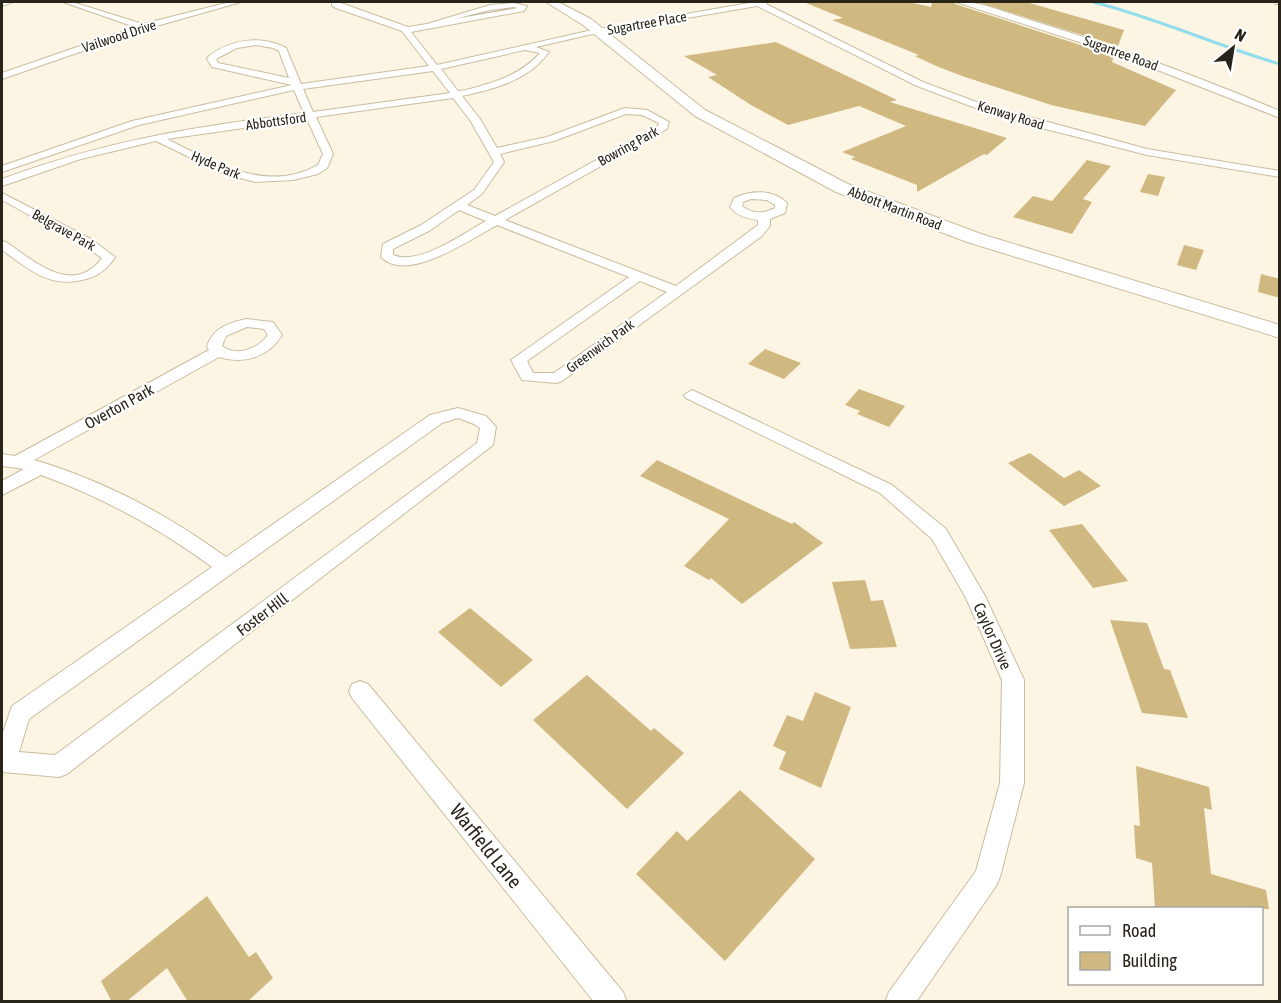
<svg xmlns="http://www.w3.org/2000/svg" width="1281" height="1003" viewBox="0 0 1281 1003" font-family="'Asap Condensed',sans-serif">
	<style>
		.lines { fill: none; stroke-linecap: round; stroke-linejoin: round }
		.stream { stroke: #91dced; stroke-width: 3 }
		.building { fill: #d0b881 }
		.street-casing { stroke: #c9bd9f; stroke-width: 2 }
		.secondary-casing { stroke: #c9bd9f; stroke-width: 2 }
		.street { fill: #fff; fill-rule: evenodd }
		.secondary { fill: #fff; fill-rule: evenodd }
		.labels { text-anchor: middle; stroke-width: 4.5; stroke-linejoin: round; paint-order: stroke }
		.far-street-label { font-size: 14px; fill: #292419; stroke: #fff }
		.street-label { font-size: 16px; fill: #292419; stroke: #fff }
		.near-street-label { font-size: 20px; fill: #292419; stroke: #fff }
	</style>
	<rect width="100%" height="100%" fill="#fdf5e3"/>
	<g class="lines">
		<path class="stream" d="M1093,2C1157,18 1217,46 1280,64"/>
	</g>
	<g class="building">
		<path d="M806,2H908L931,7L932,2H954L955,4L1114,56L1112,62L1176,90L1145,126L1051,105L965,77L936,66L915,56L919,55L832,20L843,18L806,3Z"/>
		<path d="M977,2H1026L1124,30L1118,46Z"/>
		<path d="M776,42L897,100L890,102L1007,138L987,155L984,154L917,192V185L851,159L855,157L842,152L906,126L859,106L788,125L751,105L708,77L717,75L684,56Z"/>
		<path d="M1087,160L1111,166L1083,199L1092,202L1072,234L1013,217L1033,196L1052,201Z"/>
		<path d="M1148,174L1165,177L1158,196L1140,192Z"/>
		<path d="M1184,245L1204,250L1196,270L1177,265Z"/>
		<path d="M1261,274L1280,279V298L1258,292Z"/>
		<path d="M765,349L801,363L784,379L748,364Z"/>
		<path d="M859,389L905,406L889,427L857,414L860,411L845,405Z"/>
		<path d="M1030,453L1064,478L1079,470L1101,486L1064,506L1008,463Z"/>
		<path d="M657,460L792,524L794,522L823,543L742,604L711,578L709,580L684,566L729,519L640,476Z"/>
		<path d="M1082,524L1128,581L1093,588L1049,530Z"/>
		<path d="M865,580L871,601L883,600L897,647L850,649L832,582Z"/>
		<path d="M470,608L533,660L501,687L438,632Z"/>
		<path d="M1110,620L1147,623L1164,669L1170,670L1188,718L1142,713Z"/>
		<path d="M587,675L651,731L654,728L684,753L627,809L533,720Z"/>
		<path d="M815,692L851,707L821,788L779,769L786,752L773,746L787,715L803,721Z"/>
		<path d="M1136,766L1209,787L1212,810L1204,808L1211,874L1266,890L1269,909H1155L1152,863L1136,858L1134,825L1140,826Z"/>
		<path d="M740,790L815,859L725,961L636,874L677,831L687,841Z"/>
		<path d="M207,896L249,957L256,952L273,978L247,1002H188L167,968L126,1002H112L101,981Z"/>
	</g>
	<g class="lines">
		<defs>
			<g id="street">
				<path d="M2,2H13L2,6Z"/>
				<path d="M63,2H72L143,24L230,2H241L146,29L2,79V73L135,27Z"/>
				<path d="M332,2H338L408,27L427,24L490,5L513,3L527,6L524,11L411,32L437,65L588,31L755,2H768L766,4L923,82L979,103L1147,149L1280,171V177L1147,155L1038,127L973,107L917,86L757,6L588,35L536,47L549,52C529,80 495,89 462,96L480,119L497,148L547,137L625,108L647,110L669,122L667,129L505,220L676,286L758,225V220C747,219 737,216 730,207L734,198C751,190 772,189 787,203L785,213L770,219V226L762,236L562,381L557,383L522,380L511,360L629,277L497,225C471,239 407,284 381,257L383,244L421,225L474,190L494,162L470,120L453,98L316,117L333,154L327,168L318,174L293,180L255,182L222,173L156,141L81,159L2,186V179C103,141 197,126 304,113L294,90L139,125L2,172V166L132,121L292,85L212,67L207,59L208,57C229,39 262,35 286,48L301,84L429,66L402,31L336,8L332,6ZM513,7L518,8L454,19L490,10ZM256,45L273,48L279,51L289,78L218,63L216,59L237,48ZM525,50L540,53C521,75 493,83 466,90L458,91L441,69ZM433,71L450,93L313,112L303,89ZM626,114L642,115L659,123L658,126L495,216L467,205L482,194L504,162L500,154L554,141ZM307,119L323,154L318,165C267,194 213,162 167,139ZM751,199L767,200L775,205V208C764,214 752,214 742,206L743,202ZM459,210L486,221C464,233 419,266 393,255V249L429,231ZM640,281L667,292L554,373H533L527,361Z"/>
				<path d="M956,2C978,0 1006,13 1027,19C1113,45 1197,76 1280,111V118L1119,55Z"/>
				<path d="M1275,2H1280V4H1276Z"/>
				<path d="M2,193L91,239L115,257C107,270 97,277 82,280C49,288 27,268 2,250V241L6,242C34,261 73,297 102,258L83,245L2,200Z"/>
				<path d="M246,319L273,322L282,335C269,357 243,365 219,357L34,460C103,480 168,515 226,557L430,415L458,408L486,416L496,427L493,445L67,774L59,777L2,772V735L12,706L212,567C159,528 102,497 41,475L2,495V481L24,469L2,466V454L15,456L209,350L207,347C212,328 229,323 246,319ZM247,327L264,329L268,335C258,349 236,357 222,346L226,336ZM458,418L474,424L480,428L477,443L55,755L19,752L29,719L442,423Z"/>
				<path d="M692,390L892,485L946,529L985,596L1024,680V783L1000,877L996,886L916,1002H885L889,992L976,871L1000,783L1002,680L966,598L932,539L880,493L686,398L684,395Z"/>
				<path d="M360,681L368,684L623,992L627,1002H594L352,698L349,691L352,684Z"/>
			</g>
			<path id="secondary" d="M546,2H558L591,19L705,110L848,184L981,234L1280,325V338L967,242L836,192L695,116L583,25Z"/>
		</defs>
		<use href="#street" class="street-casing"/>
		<use href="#secondary" class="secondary-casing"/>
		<use href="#street" class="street"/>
		<use href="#secondary" class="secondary"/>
	</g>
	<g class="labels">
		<g class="far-street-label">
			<text transform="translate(647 23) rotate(-10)" y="5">Sugartree Place</text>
			<text transform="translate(119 36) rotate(-18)" y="5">Vailwood Drive</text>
			<text transform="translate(1121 53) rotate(20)" y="5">Sugartree Road</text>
			<text transform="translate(1011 115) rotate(17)" y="5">Kenway Road</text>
			<text transform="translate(276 121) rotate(-8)" y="5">Abbottsford</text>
			<text transform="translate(628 146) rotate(-29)" y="5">Bowring Park</text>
			<text transform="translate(216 165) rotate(23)" y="5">Hyde Park</text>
			<text transform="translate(895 208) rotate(21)" y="5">Abbott Martin Road</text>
			<text transform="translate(64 230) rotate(29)" y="5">Belgrave Park</text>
			<text transform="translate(600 346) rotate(-36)" y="5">Greenwich Park</text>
		</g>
		<g class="street-label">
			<text transform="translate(119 406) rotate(-29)" y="6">Overton Park</text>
			<text transform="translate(262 614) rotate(-37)" y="6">Foster Hill</text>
			<text transform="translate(993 636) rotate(66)" y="6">Caylor Drive</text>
		</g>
		<g class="near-street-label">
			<text transform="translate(486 846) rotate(51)" y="7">Warfield Lane</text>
		</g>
	</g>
	<rect width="1281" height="1003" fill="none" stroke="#292419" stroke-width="6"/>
	<rect x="1068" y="907" width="195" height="78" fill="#ffffff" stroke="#a9a7a3" stroke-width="1.5"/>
	<rect x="1080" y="926" width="30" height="9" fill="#ffffff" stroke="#a9a7a3" stroke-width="1.5"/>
	<text x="1122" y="937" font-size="18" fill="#292419">Road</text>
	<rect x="1080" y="952" width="30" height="18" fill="#d0b881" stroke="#a9a7a3" stroke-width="1.5"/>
	<text x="1122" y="967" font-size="18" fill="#292419">Building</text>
	<g transform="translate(1233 48) rotate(30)" stroke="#ffffff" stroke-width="4.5" paint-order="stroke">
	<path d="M0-4.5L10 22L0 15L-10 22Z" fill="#292419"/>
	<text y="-9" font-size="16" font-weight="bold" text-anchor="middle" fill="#292419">N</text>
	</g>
</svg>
